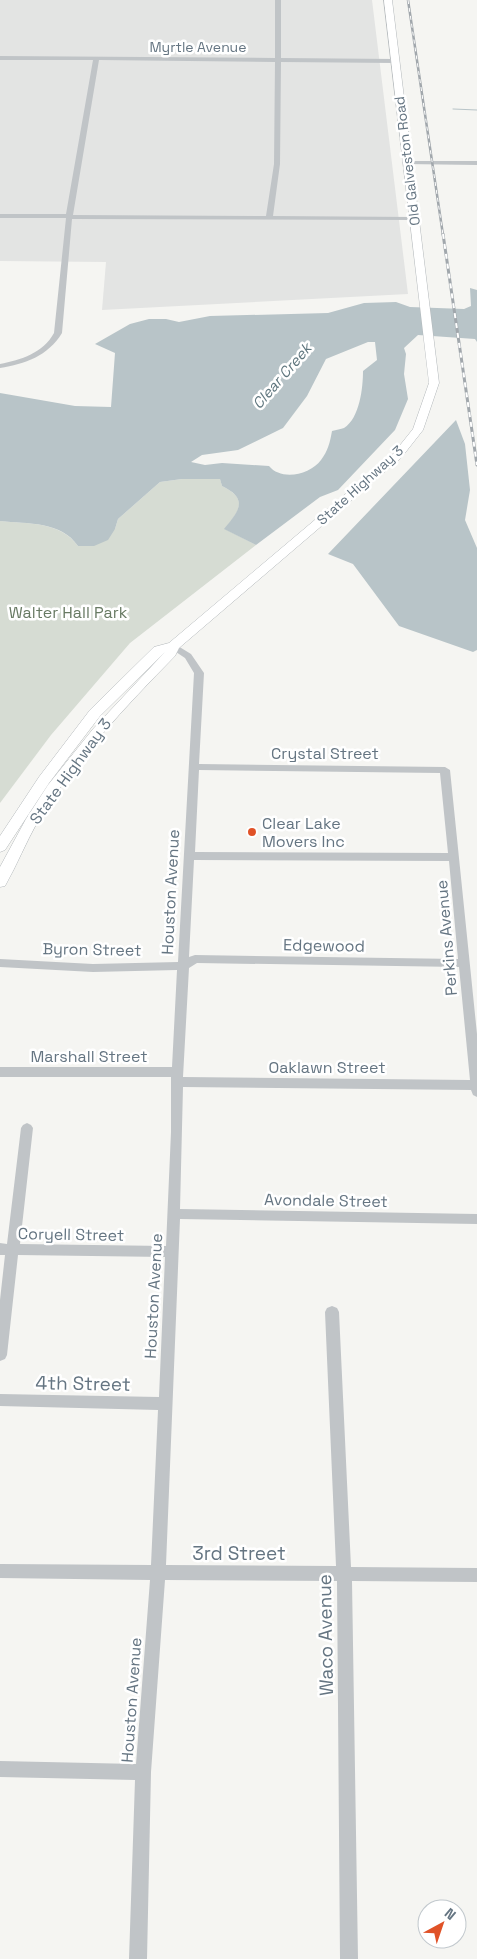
<svg xmlns="http://www.w3.org/2000/svg" width="477" height="1959" viewBox="0 0 477 1959" font-family="'Space Grotesk',sans-serif">
	<style>
		.built { fill: #e3e4e3 }
		.green { fill: #d6dcd3 }
		.water { fill: #b8c4c8; fill-rule: evenodd }
		.lines { fill: none; stroke-linecap: round; stroke-linejoin: round }
		.stream { stroke: #b8c4c8; stroke-width: 1 }
		.major-casing { stroke: #b3b8bb; stroke-width: 1 }
		.minor { fill: #c0c4c7; fill-rule: evenodd }
		.major { fill: #fff; fill-rule: evenodd }
		.rail-far1-casing { stroke: #a1a7ac; stroke-width: 2.5 }
		.rail-casing { stroke: #a1a7ac; stroke-width: 3 }
		.rail-far1 { stroke: #fff; stroke-width: 1; stroke-dasharray: 4; stroke-linecap: butt }
		.rail { stroke: #fff; stroke-width: 2; stroke-dasharray: 5; stroke-linecap: butt }
		.poi-dot { fill: #e05227; stroke: #fff; stroke-width: 2 }
		.labels { text-anchor: middle; stroke-width: 5; stroke-linejoin: round; paint-order: stroke }
		.far-street-label { font-size: 14px; fill: #657582; stroke: #fff }
		.far-water-label { font-size: 15px; font-style: italic; fill: #60777f; stroke: #fff }
		.park-label { font-size: 16px; fill: #687a63; stroke: #fff }
		.street-label { font-size: 16px; fill: #657582; stroke: #fff }
		.poi-label { font-size: 16px; fill: #657582; stroke: #fff; text-anchor: start }
		.near-street-label { font-size: 19px; fill: #657582; stroke: #fff }
	</style>
	<rect width="100%" height="100%" fill="#f5f5f2"/>
	<path class="built" d="M0,0H372L408,294L102,310L106,262L0,261Z"/>
	<path class="green" d="M182,479H220L222,486C249,499 239,511 225,529L256,545L130,643L51,735L0,803V521C28,524 60,521 78,546L115,529L118,519L160,482Z"/>
	<g class="water">
		<path d="M470,288L477,290V342L475,339L418,335L404,348L406,354L404,374L408,399L395,430L338,490L320,497L256,545L224,529C239,511 249,499 222,486L220,479H182L160,482L118,519L115,529L108,540L94,546H78C61,521 28,524 0,521V393L75,406L111,407L115,353L95,344L130,324L149,319H166L179,322L210,316L328,313L364,303L396,302L410,307L464,309L471,306ZM368,342H375L377,360L363,371C363,387 360,418 344,428C341,429 336,430 332,431C330,442 328,451 321,460C310,475 281,481 269,466L222,463L205,465L191,462L202,455L238,450L283,428L307,396L326,359Z"/>
		<path d="M456,420L465,444L470,490L465,520L477,548V650L473,652L399,626L353,564L328,554Z"/>
	</g>
	<g class="lines">
		<path class="stream" d="M453,109L477,110"/>
		<defs>
			<path id="major" d="M384,0H392L439,383L423,430L401,458L179,648L175,656C125,707 76,759 38,821C26,842 17,865 5,886L0,887V867L26,819L48,785L93,729L165,652L100,716L49,783L5,850L0,852V836L39,777L90,710L154,647L169,643L393,454L413,429L429,383Z"/>
		</defs>
		<use href="#major" class="major-casing"/>
		<g class="minor">
			<path d="M275,0H281V58L395,59L398,61L395,63L281,62L280,164L273,216L414,217L417,219L416,220L72,219L62,333C48,356 25,364 0,368V364C21,360 43,353 54,333L66,218H0V214H66L93,60H0V56L275,58ZM99,60L275,62L274,164L266,216L73,215Z"/>
			<path d="M407,161H477V165L405,164V162Z"/>
			<path d="M173,643L191,654L204,673L199,764L445,767L450,770L477,1034V1097L473,1095L471,1090L183,1087L180,1209L477,1214V1224L180,1219L166,1565L336,1566L325,1312L327,1308L332,1306L337,1308L339,1312L351,1567L477,1568V1582L352,1581L358,1959H340L337,1581L165,1580L151,1772L147,1959H129L135,1780L0,1777V1761L136,1764L150,1580L0,1578V1564L151,1565L158,1410L0,1406V1394L159,1397L165,1257L18,1255L7,1355L5,1359L0,1361V1300L5,1255H0V1243L7,1244L21,1128L23,1125L27,1123L31,1125L33,1128L20,1244L166,1246L171,1132V1077H0V1067H172L177,970L93,972L0,967V959L93,964L178,962L194,673L185,658L170,648V644ZM199,770L440,773L448,853L195,852ZM194,860L449,861L458,959L195,955L189,957ZM197,963L459,967L470,1080L183,1077L189,968Z"/>
		</g>
		<use href="#major" class="major"/>
		<defs>
			<path id="rail-far1" d="M408,0L443,235"/>
			<path id="rail" d="M443,234L477,465"/>
		</defs>
		<use href="#rail-far1" class="rail-far1-casing"/>
		<use href="#rail" class="rail-casing"/>
		<use href="#rail-far1" class="rail-far1"/>
		<use href="#rail" class="rail"/>
	</g>
	<circle class="poi-dot" cx="252" cy="832" r="5"/>
	<g class="labels">
		<g class="far-street-label">
			<text x="198" y="52">Myrtle Avenue</text>
			<text transform="translate(407 161) rotate(-97)" y="5">Old Galveston Road</text>
			<text transform="translate(360 485) rotate(-42)" y="5">State Highway 3</text>
		</g>
		<g class="far-water-label">
			<text transform="translate(282 376) rotate(-49)" y="5">Clear Creek</text>
		</g>
		<g class="park-label">
			<text x="68" y="618">Walter Hall Park</text>
		</g>
		<g class="street-label">
			<text x="325" y="759">Crystal Street</text>
			<text transform="translate(70 771) rotate(-54)" y="6">State Highway 3</text>
			<text transform="translate(170 892) rotate(-87)" y="6">Houston Avenue</text>
			<text transform="translate(446 938) rotate(-95)" y="6">Perkins Avenue</text>
			<text transform="translate(324 945) rotate(1)" y="6">Edgewood</text>
			<text transform="translate(92 949) rotate(1)" y="6">Byron Street</text>
			<text x="89" y="1062">Marshall Street</text>
			<text x="327" y="1073">Oaklawn Street</text>
			<text transform="translate(326 1200) rotate(1)" y="6">Avondale Street</text>
			<text transform="translate(71 1234) rotate(1)" y="6">Coryell Street</text>
			<text transform="translate(153 1296) rotate(-87)" y="6">Houston Avenue</text>
			<text transform="translate(131 1700) rotate(-86)" y="6">Houston Avenue</text>
		</g>
		<g class="poi-label">
			<text x="262" y="829">Clear Lake<tspan x="262" dy="18">Movers Inc</tspan></text>
		</g>
		<g class="near-street-label">
			<text transform="translate(83 1383) rotate(1)" y="7">4th Street</text>
			<text x="239" y="1560">3rd Street</text>
			<text transform="translate(325 1635) rotate(-91)" y="7">Waco Avenue</text>
		</g>
	</g>
	<g transform="translate(442 1924) rotate(40)"><circle r="24" fill="#ffffff" stroke="#c1c8cd"/>
	<path d="M0-4L9 19L0 12L-9 19Z" fill="#e05227"/>
	<text y="-8" font-size="14" font-weight="bold" text-anchor="middle" fill="#657582">N</text>
	</g>
</svg>
